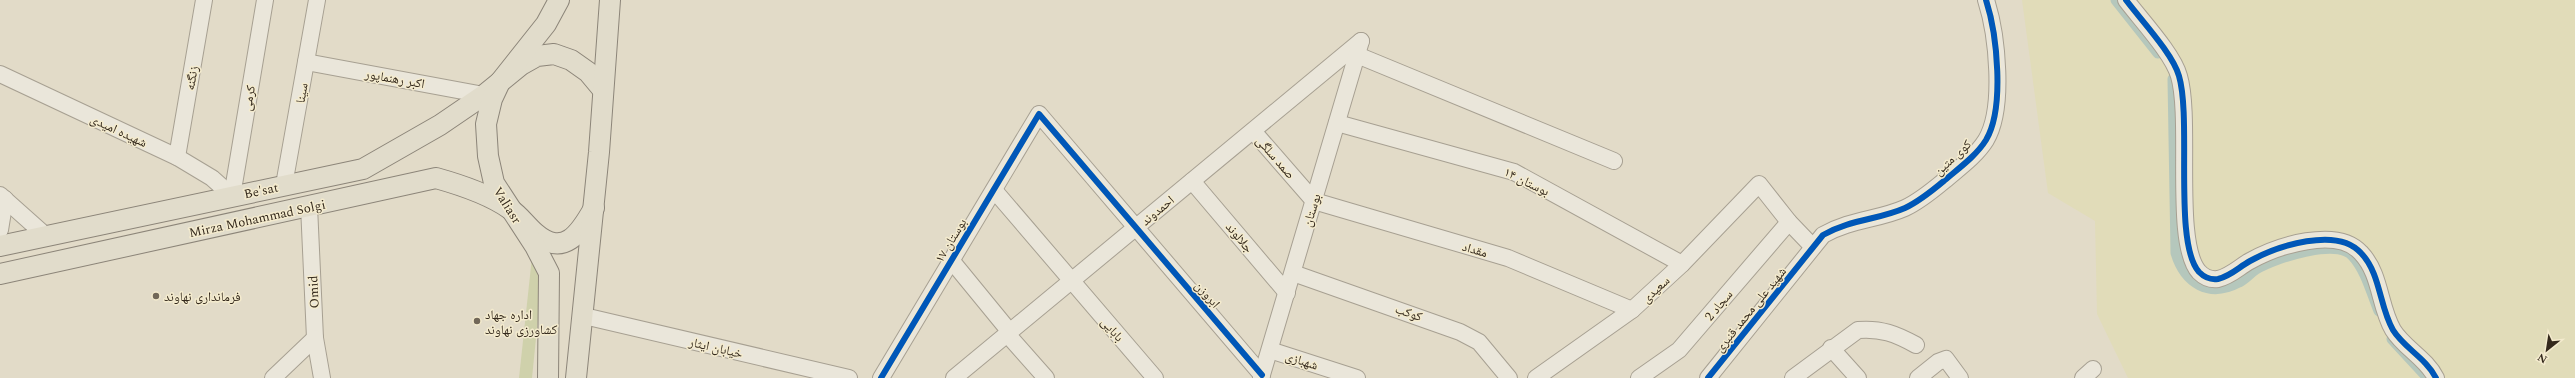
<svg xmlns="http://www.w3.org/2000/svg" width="2575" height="378" viewBox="0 0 2575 378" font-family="Spectral,'Noto Naskh Arabic',serif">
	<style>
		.farmland { fill: #e1dcb9 }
		.green { fill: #cfd1ab }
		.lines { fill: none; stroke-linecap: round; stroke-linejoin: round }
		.canal { stroke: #b5c7bc; stroke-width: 11 }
		.minor-casing { stroke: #a7a092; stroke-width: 18 }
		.major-casing { stroke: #8c8579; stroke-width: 22 }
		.minor { stroke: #eae6da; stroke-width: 16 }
		.major { stroke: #e1dccb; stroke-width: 20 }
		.cycleway-casing { stroke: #f4ebce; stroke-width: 8 }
		.cycleway { stroke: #0057b8; stroke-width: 6 }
		.poi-dot { fill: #716758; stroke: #f4ebce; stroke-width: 1.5 }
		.labels { text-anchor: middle; stroke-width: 3; stroke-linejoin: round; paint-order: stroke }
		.street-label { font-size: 13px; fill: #34291c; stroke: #f4ebce }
		.poi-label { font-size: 13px; fill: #34291c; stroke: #f4ebce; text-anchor: start }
	</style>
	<rect width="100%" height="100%" fill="#e2dbc8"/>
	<path class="farmland" d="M2022,0H2575V378H2128L2097,314L2095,221L2048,193Z"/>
	<path class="green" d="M532,257L543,268L532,378H519Z"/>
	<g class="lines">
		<g class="canal">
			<path d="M2116,0L2158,53"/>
			<path d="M2173,79L2176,253C2185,283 2209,298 2239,282C2245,279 2250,273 2256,269C2275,258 2336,237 2353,256C2366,270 2372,294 2379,311"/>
			<path d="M2392,339L2428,378"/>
		</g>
		<defs>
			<g id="minor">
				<path d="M2126,0C2141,20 2173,54 2179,76C2192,120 2173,243 2199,272C2204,277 2211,280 2218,279C2231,276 2239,267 2250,261C2277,246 2337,226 2361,253C2381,274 2379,306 2393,330C2404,348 2426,358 2436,378"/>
				<path d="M1357,55L1614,161"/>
				<path d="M306,62L484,95"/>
				<path d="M0,74L177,157L212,178L232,196"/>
				<path d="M1337,123L1514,172L1682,264"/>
				<path d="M1253,131L1314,201L1508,258L1632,310"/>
				<path d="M177,157L204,0"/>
				<path d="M1192,181L1287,293"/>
				<path d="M284,185L317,0"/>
				<path d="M994,190L1155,378"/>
				<path d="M0,195L46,236"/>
				<path d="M232,196L265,0"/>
				<path d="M309,206L315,338L322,378"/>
				<path d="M0,230L5,199"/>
				<path d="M951,260L1010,332"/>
				<path d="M1293,273L1460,332L1479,342L1509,378"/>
				<path d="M584,316L849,378"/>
				<path d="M1007,334L1046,378"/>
				<path d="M1831,348L1858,378"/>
				<path d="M1270,350L1357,378"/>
				<path d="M273,378L315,338"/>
				<path d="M881,378L1039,114L1262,375"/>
				<path d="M954,378L1361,41"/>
				<path d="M1261,378L1361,41"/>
				<path d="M1536,378L1632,310L1682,264L1759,184L1789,222L1813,247"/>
				<path d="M1639,378L1679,350L1789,222"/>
				<path d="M1708,378L1823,235C1851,219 1878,220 1905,208C1920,201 1933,190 1945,180C1959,168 1976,156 1986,140C2005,108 1997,34 1986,0"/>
				<path d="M1793,378L1858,330C1881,328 1896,334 1916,345"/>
				<path d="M1918,378L1938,362L1946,359L1960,378"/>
				<path d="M2083,378L2093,369"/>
			</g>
			<g id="major">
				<path d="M0,246L363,169L440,125L484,95L521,65L537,56L554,54L571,60L588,72L603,90"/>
				<path d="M0,274L436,178C461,185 489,194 510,209C519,215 526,225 535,233C564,258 580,233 594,208"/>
				<path d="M548,378L549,273L535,246L494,183L488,156L486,124L492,99L500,82L546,24L559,0"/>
				<path d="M576,378L599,152L610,0"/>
			</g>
		</defs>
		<use href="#minor" class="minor-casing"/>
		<use href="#major" class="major-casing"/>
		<use href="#minor" class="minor"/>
		<use href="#major" class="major"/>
		<defs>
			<g id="cycleway">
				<path d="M2126,0C2141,20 2173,54 2179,76C2192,120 2173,243 2199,272C2204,277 2211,280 2218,279C2231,276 2239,267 2250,261C2277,246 2337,226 2361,253C2381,274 2379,306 2393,330C2404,348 2426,358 2436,378"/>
				<path d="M881,378L1039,114L1262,375"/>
				<path d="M1708,378L1823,235C1851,219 1878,220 1905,208C1920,201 1933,190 1945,180C1959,168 1976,156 1986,140C2005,108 1997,34 1986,0"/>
			</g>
		</defs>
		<use href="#cycleway" class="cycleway-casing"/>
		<use href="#cycleway" class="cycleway"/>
	</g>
	<g class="poi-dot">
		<circle cx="156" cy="296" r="4"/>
		<circle cx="477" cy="321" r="4"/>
	</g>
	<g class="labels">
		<g class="street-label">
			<text transform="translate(191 78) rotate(-80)" y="5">زنگنه</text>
			<text transform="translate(395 78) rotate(10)" y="5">اکبر رهنماپور</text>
			<text transform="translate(301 93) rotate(-80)" y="5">سینا</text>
			<text transform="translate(248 98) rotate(-80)" y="5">کرمی</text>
			<text transform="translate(119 130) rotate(25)" y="5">شهیده امیدی</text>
			<text transform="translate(1276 157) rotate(49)" y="5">صمد سلگی</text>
			<text transform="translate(1952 157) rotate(-43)" y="5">کوی متین</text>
			<text transform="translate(1527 181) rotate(26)" y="5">بوستان ۱۴</text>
			<text transform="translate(261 190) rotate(-12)" y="5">Be'sat</text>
			<text transform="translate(508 205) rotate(58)" y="5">Valiasr</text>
			<text transform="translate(1157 210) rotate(-40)" y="5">احمدوند</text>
			<text transform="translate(1311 210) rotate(-73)" y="5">بوستان</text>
			<text transform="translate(257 218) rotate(-12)" y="5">Mirza Mohammad Solgi</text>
			<text transform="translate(1240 237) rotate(50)" y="5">جلالوند</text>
			<text transform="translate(950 240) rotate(-59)" y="5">بوستان ۱۷</text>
			<text transform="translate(1475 249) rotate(16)" y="5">مقداد</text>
			<text transform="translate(1655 289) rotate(-43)" y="5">سعیدی</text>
			<text transform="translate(313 292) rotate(-93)" y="5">Omid</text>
			<text transform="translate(1208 294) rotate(49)" y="5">ابروزن</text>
			<text transform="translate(1718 305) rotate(-50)" y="5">سجاد 2</text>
			<text transform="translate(1750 309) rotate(-51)" y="5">شهید علی محمد قنبری</text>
			<text transform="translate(1409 312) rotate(19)" y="5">کوکب</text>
			<text transform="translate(1113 329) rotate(49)" y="5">بابایی</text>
			<text transform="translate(716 347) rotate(13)" y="5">خیابان ایثار</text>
			<text transform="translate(1302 360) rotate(18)" y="5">شهبازی</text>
		</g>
		<g class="poi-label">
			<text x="164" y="301">فرمانداری نهاوند</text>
			<text x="485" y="319">اداره جهاد<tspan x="485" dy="15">کشاورزی نهاوند</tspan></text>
		</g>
	</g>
	<g transform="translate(2547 350) rotate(210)" stroke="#f4ebce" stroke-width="3" paint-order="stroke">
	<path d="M0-3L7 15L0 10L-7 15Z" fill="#34291c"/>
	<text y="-6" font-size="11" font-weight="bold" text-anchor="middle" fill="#34291c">N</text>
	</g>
</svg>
